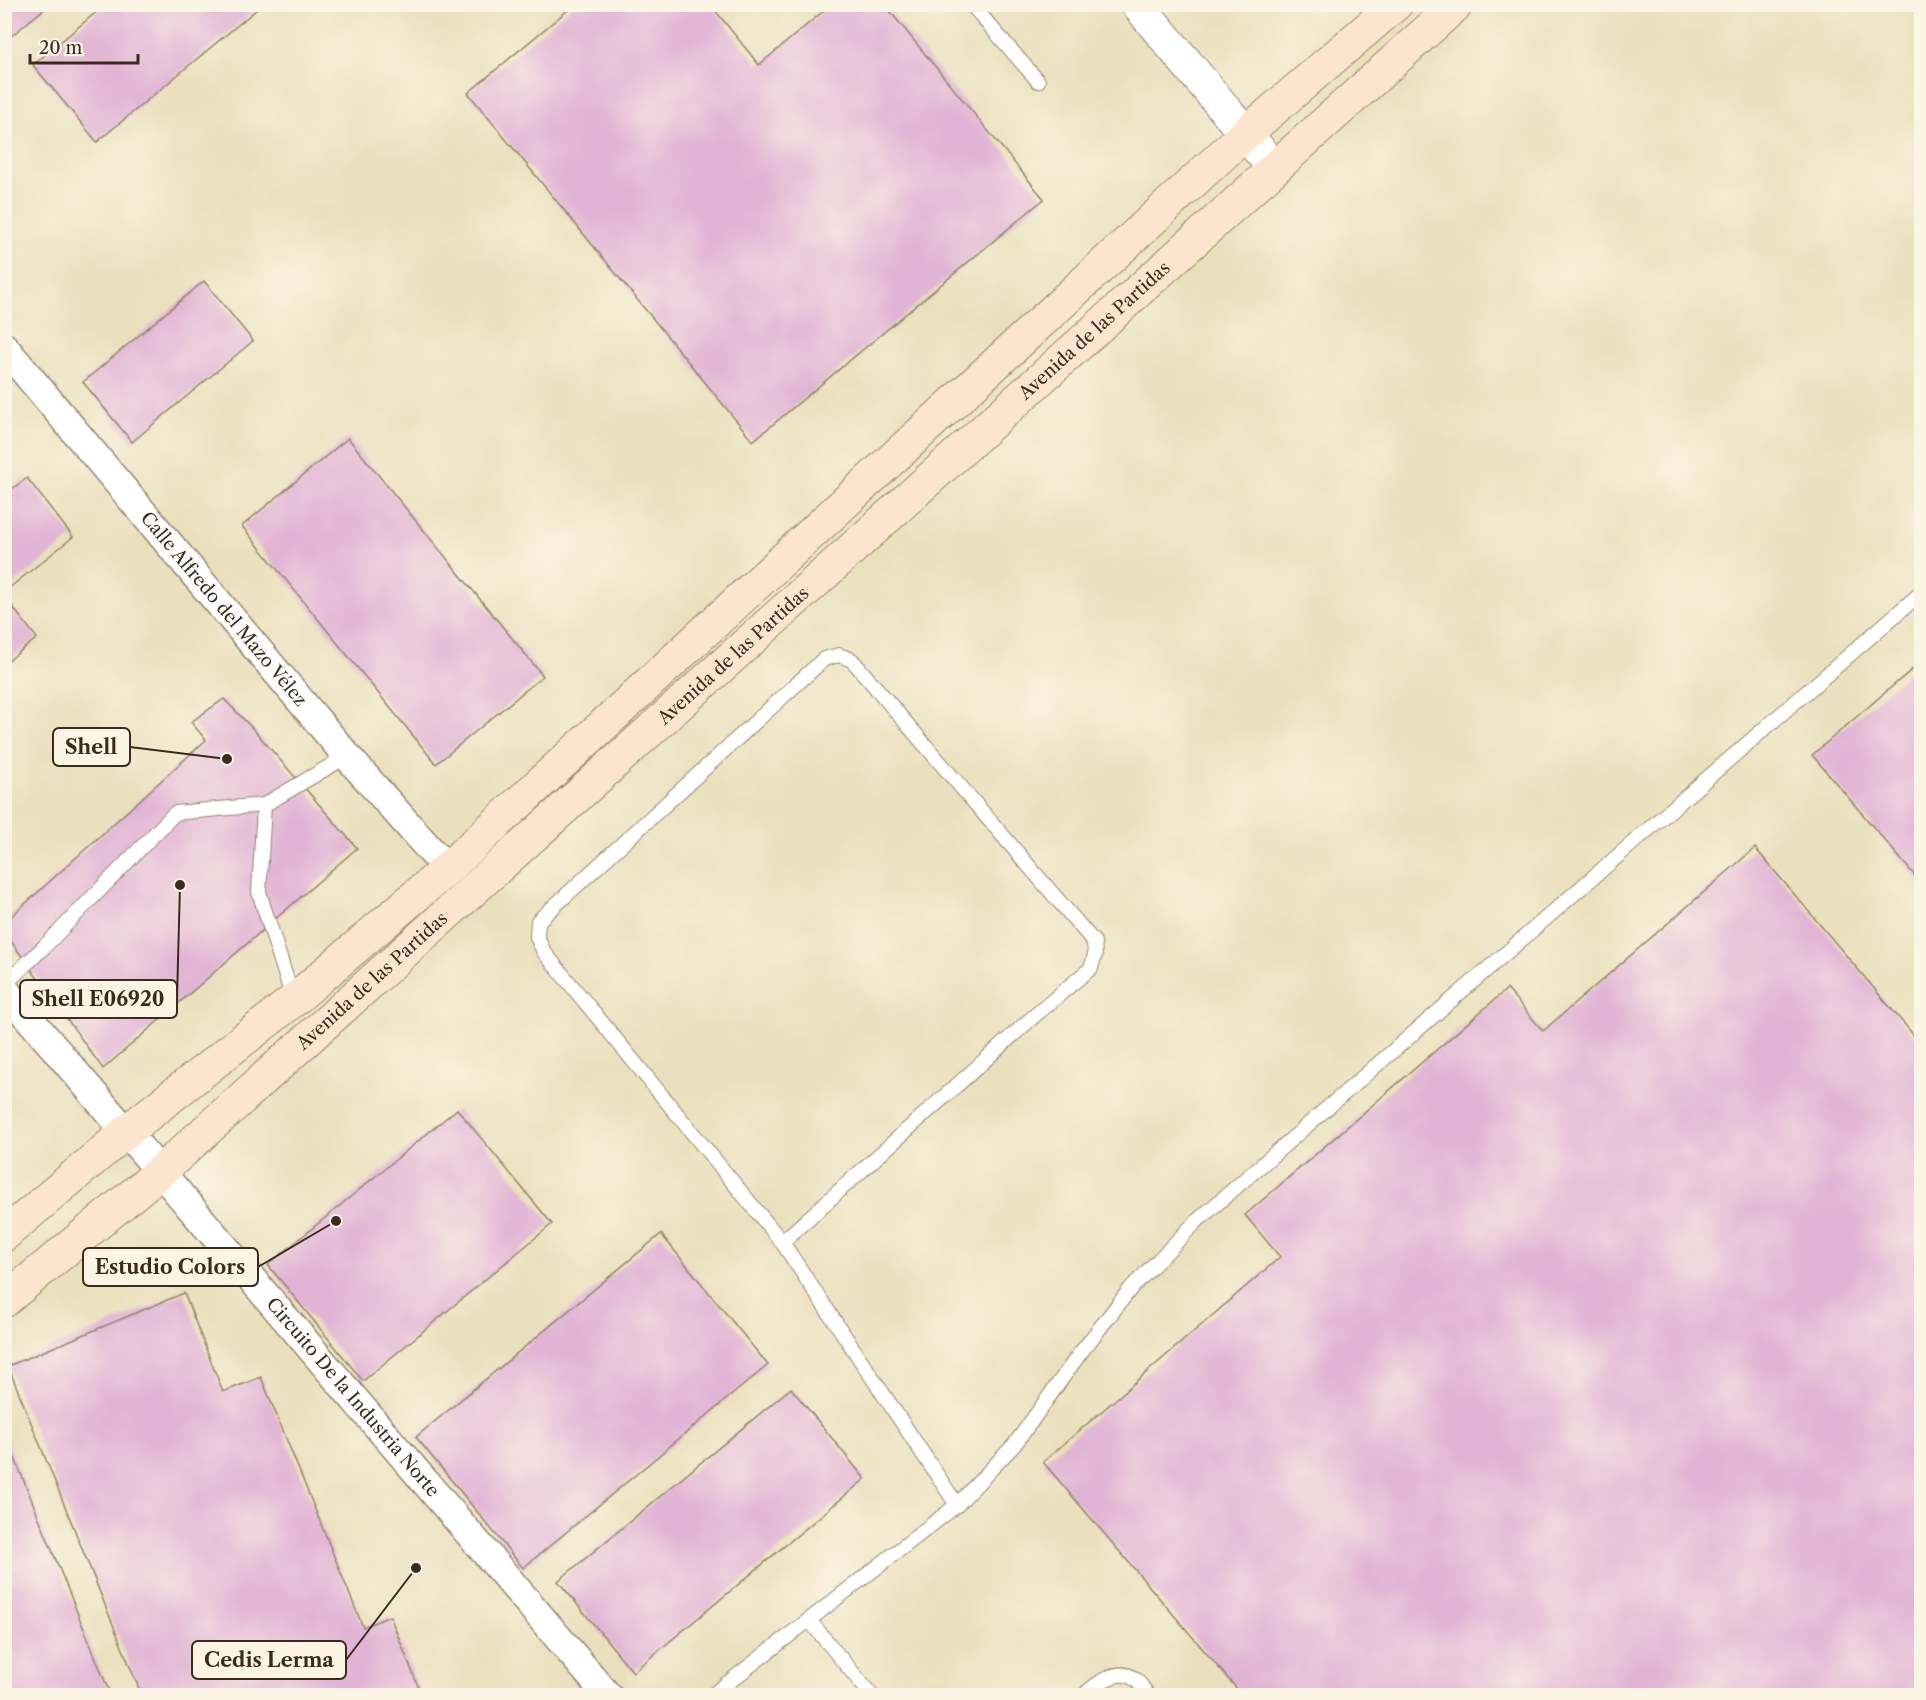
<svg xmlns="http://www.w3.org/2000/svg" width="1926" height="1700" viewBox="0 0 1926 1700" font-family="'Libre Caslon Text',serif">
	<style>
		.building { fill: #e1b4d5 }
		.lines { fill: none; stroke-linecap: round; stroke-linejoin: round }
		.service-casing { stroke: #93856e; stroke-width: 16 }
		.minor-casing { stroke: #93856e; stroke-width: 31 }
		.tertiary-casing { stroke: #93856e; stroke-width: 35 }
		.secondary-casing { stroke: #93856e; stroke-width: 35 }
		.service { stroke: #fff; stroke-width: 14 }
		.minor { stroke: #fff; stroke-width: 28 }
		.tertiary { stroke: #fff; stroke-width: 33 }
		.secondary { stroke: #fce5cf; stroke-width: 33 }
		.labels { text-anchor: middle; stroke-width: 4.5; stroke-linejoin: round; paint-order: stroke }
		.street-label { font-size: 18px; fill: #3b2a1e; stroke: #fcf5e5 }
		.leader { fill: none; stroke: #3b2a1e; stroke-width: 2 }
		.callout-dot { fill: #3b2a1e; stroke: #fcf5e5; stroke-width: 2 }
		.callout { fill: #fcf5e5; stroke: #3b2a1e; stroke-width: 2 }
		.callout-label { font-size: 20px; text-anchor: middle; font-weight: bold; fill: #3b2a1e }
	</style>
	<rect width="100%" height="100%" fill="#fcf5e5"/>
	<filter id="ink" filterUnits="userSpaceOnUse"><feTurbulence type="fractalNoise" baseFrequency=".0167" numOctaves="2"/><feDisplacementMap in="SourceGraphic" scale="12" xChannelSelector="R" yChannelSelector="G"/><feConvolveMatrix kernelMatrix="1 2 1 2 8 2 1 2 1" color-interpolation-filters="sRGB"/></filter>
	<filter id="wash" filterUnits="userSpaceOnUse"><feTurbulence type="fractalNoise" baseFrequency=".008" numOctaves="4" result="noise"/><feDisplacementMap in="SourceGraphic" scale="24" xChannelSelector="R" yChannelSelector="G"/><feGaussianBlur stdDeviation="1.35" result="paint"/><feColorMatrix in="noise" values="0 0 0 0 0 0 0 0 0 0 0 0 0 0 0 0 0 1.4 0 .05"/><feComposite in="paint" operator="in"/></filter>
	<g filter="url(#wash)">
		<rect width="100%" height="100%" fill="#ebe0bd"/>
		<g id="blocks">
			<g class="building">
				<path d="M4,4H50L4,42Z"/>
				<path d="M106,4H263L97,142L33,65Z"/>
				<path d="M575,4H710L759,65L832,4H884L1044,199L753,441L468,93Z"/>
				<path d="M204,281L253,341L132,442L83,382Z"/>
				<path d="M348,438L543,676L436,764L242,526Z"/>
				<path d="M27,478L73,537L4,592V495Z"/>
				<path d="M4,596L37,638L4,664Z"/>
				<path d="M1922,661V884L1812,755Z"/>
				<path d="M224,699L254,730L357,848L103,1069L5,933V922L206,740L191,722Z"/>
				<path d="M1755,848L1922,1045V1696H1243L1043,1462L1280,1257L1245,1215L1507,989L1543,1031Z"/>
				<path d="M457,1109L552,1224L363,1381L268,1265Z"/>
				<path d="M661,1234L768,1365L523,1568L416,1437Z"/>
				<path d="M184,1293L223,1392L261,1377L363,1627L390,1616L422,1696H142L8,1366Z"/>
				<path d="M791,1388L865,1479L633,1672L558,1581Z"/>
				<path d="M4,1434H5L111,1696H4Z"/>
			</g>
		</g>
	</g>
	<g filter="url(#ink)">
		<use href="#blocks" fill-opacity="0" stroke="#93856e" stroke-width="1.5"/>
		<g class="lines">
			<defs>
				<g id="service">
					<path d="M971,4L1038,81"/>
					<path d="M264,805L259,892L293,999"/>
					<path d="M4,985L44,947L175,813L264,805L347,756"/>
					<path d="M782,1242L1033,1017L1091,968L1095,955L1094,942L852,660L839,655L824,659L538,921L537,937L544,952L782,1242L957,1505"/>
					<path d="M809,1620L872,1696"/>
					<path d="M711,1696L957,1505L1015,1444L1078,1356L1131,1288L1197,1221L1922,592"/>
					<path d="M1083,1696C1096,1684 1119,1665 1136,1680C1141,1684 1144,1691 1149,1696"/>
				</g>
				<g id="minor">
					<path id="s1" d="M4,347L347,756L447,869"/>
					<path id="s2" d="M4,989L608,1696"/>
				</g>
				<path id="tertiary" d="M1137,4L1274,168"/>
				<g id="secondary">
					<path d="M4,1235L126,1132L294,1000L447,869L1245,134L1396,4"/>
					<path id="s3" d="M4,1301L160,1172L1457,4"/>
				</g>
			</defs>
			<use href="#service" class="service-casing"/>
			<use href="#minor" class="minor-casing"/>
			<use href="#tertiary" class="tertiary-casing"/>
			<use href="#secondary" class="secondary-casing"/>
			<use href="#service" class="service"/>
			<use href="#minor" class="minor"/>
			<use href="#tertiary" class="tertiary"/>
			<use href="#secondary" class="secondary"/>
		</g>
	</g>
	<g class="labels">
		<g class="street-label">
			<text dy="6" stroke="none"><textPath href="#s3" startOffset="1460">Avenida de las Partidas</textPath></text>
			<text dy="6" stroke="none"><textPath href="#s1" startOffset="342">Calle Alfredo del Mazo Vélez</textPath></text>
			<text dy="6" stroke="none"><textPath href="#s3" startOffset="974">Avenida de las Partidas</textPath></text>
			<text dy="6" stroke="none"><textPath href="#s3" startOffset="488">Avenida de las Partidas</textPath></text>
			<text dy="6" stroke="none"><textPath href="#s2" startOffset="537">Circuito De la Industria Norte</textPath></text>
		</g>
	</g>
	<path class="leader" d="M227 759L130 747M180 885L177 999M336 1221L258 1267M416 1568L346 1660"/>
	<g class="callout-dot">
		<circle cx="227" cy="759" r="6"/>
		<circle cx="180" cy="885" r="6"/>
		<circle cx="336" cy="1221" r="6"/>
		<circle cx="416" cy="1568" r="6"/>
	</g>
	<g class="callout">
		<rect x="53" y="728" width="77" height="38" rx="6"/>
		<rect x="20" y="980" width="157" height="38" rx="6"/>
		<rect x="83" y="1248" width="175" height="38" rx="6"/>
		<rect x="192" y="1641" width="154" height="38" rx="6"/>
	</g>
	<g class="callout-label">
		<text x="91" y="754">Shell</text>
		<text x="98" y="1006">Shell E06920</text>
		<text x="170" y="1274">Estudio Colors</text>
		<text x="269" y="1667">Cedis Lerma</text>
	</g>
	<rect width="1926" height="1700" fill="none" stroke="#fcf5e5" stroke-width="24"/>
	<path d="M30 54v9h108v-9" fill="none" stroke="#3b2a1e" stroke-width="3"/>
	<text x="39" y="54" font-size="18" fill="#3b2a1e" stroke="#fcf5e5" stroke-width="4.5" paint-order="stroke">20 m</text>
</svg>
